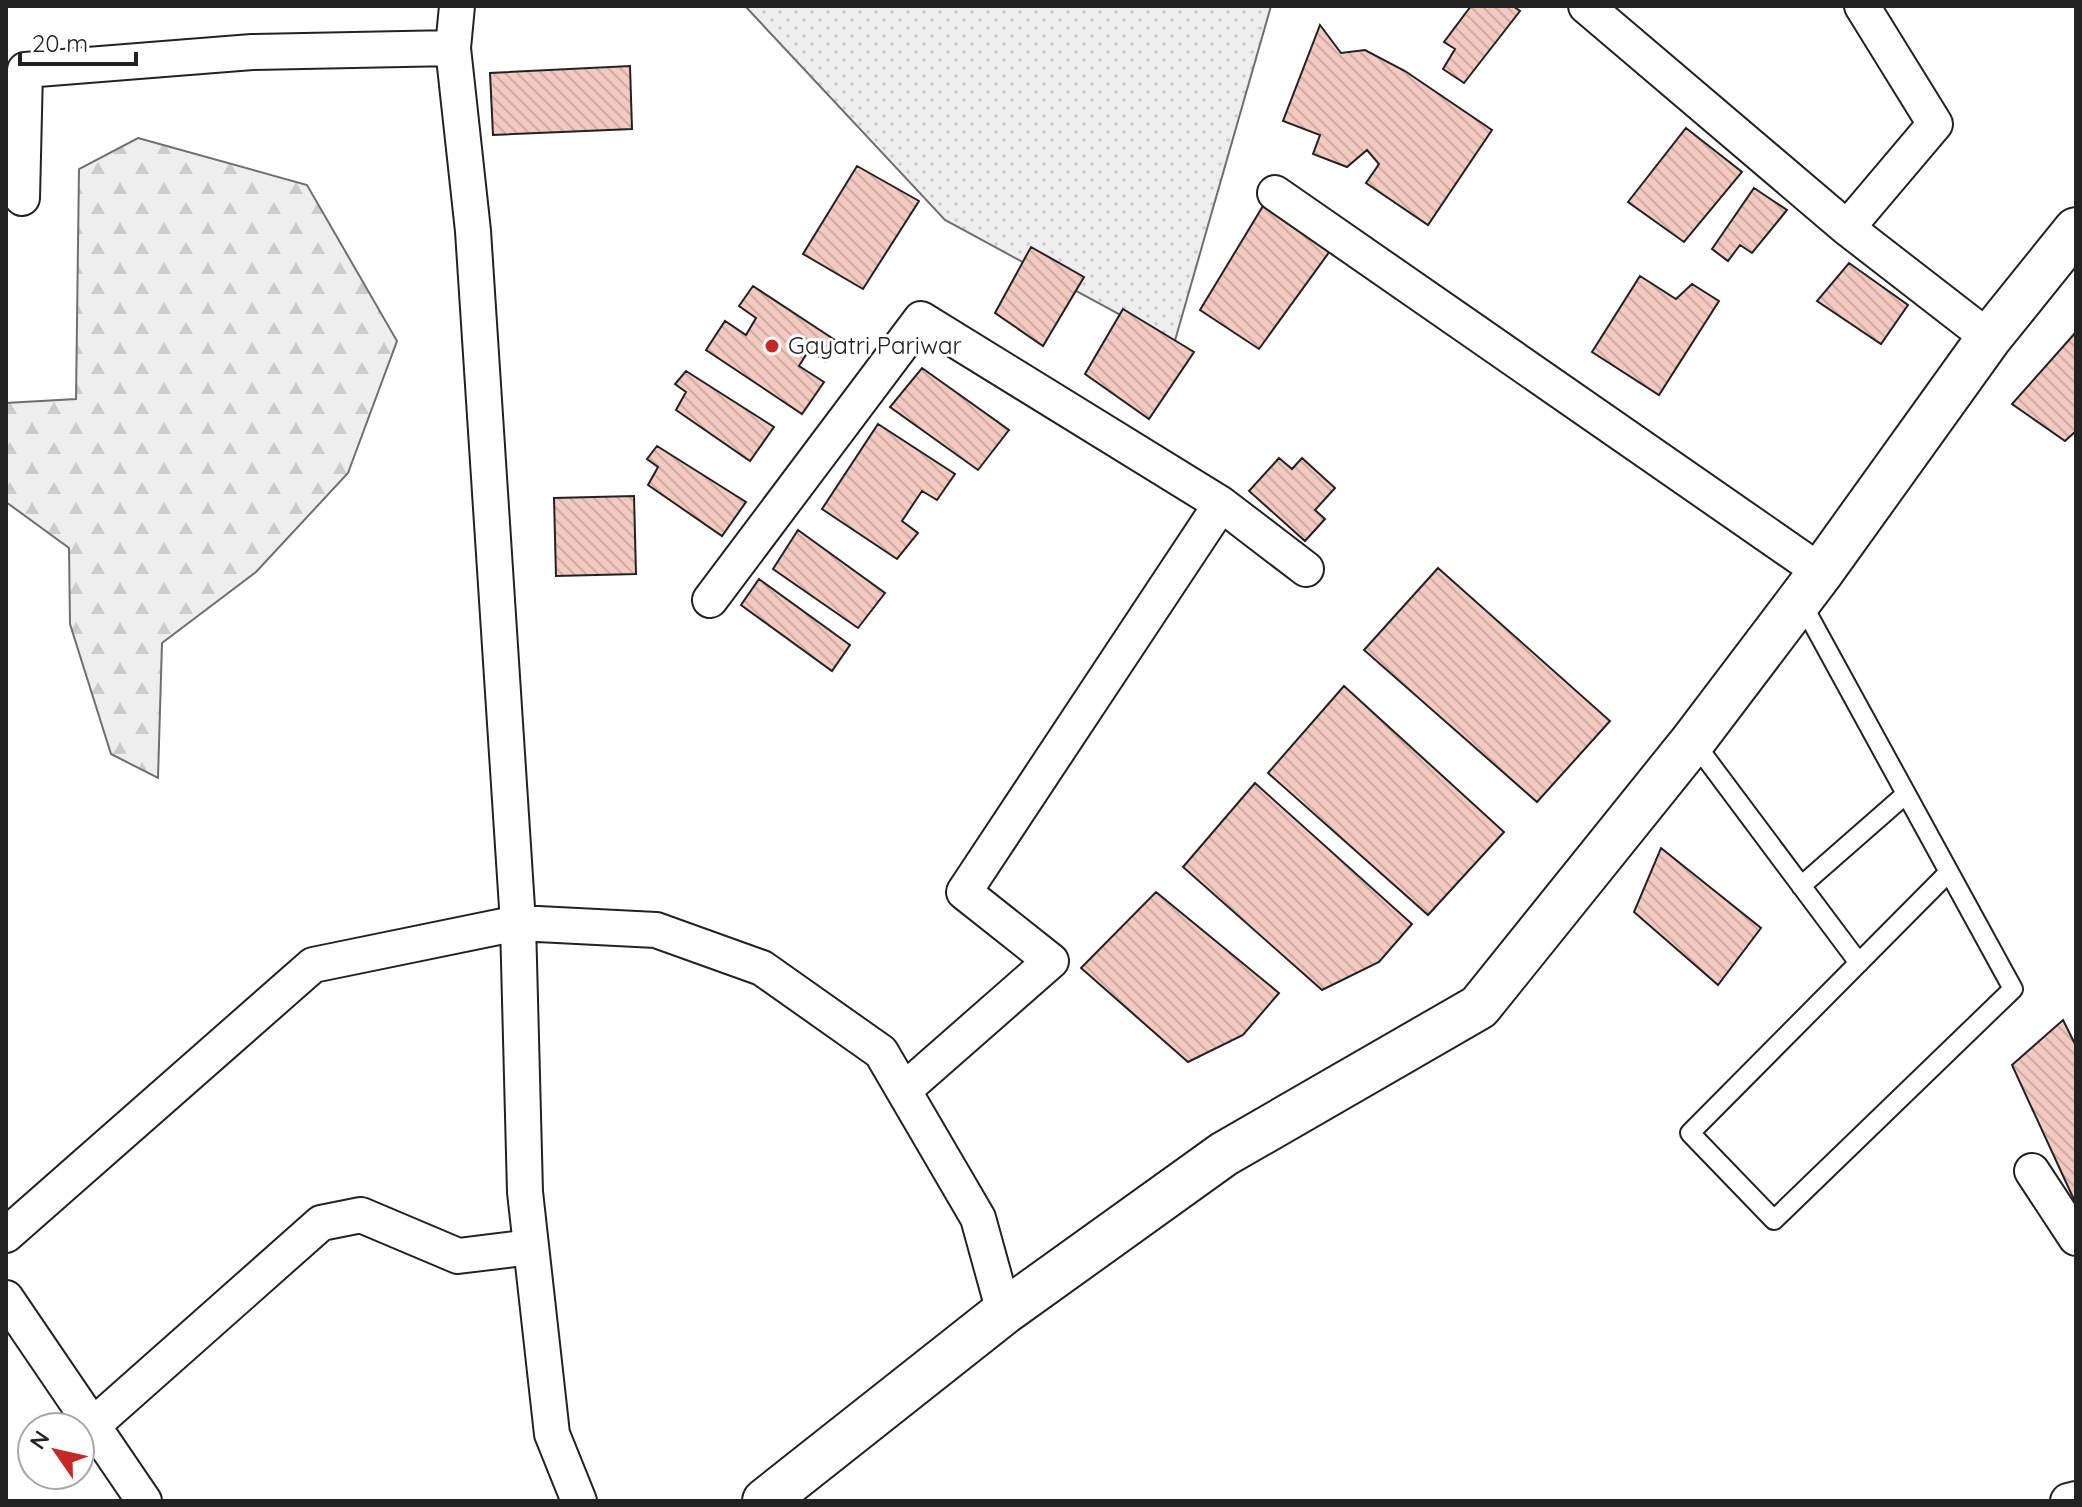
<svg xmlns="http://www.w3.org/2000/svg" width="2082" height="1507" viewBox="0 0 2082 1507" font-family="Quicksand,sans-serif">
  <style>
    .grass { fill: url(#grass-dots); stroke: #6f6f6f; stroke-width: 2 }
    .forest { fill: url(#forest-firs); stroke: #6f6f6f; stroke-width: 2 }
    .building { fill: url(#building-back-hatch); stroke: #222; stroke-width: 2 }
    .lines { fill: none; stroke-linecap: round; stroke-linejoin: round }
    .service-casing { stroke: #222; stroke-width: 22 }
    .minor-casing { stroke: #222; stroke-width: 38 }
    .tertiary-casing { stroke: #222; stroke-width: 48 }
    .service { stroke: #fff; stroke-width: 18 }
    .minor { stroke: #fff; stroke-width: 34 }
    .tertiary { stroke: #fff; stroke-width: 44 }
    .poi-dot { fill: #c62828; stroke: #fff; stroke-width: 3 }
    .labels { text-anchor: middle; stroke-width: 6; stroke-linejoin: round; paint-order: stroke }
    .poi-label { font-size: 24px; fill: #222; stroke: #fff; text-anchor: start }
  </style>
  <defs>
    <pattern id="grass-dots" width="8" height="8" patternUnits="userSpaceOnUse" patternTransform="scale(2)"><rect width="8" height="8" fill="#eee"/><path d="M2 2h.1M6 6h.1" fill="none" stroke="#ccc" stroke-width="1.8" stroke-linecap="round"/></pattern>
    <pattern id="forest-firs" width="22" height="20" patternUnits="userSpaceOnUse" patternTransform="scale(2)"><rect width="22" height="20" fill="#eee"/><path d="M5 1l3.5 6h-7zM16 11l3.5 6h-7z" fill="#ccc"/></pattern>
    <pattern id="building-back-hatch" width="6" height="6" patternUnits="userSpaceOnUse" patternTransform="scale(2)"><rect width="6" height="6" fill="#f3c9c0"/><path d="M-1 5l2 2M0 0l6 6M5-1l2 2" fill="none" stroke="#d0aca5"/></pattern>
  </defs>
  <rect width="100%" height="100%" fill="#fff"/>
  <path class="grass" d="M745 6H1271L1174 344 945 220Z"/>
  <path class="forest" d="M138 138 307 185 397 341 348 473 256 572 162 643 158 778 111 754 70 624 69 548 6 502V403L76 399 79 169Z"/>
  <path class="building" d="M1471 6H1513L1520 11 1464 83 1443 69 1455 49 1444 42Z
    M1320 25 1341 53 1365 50 1405 71 1492 130 1428 225 1366 183 1379 164 1367 150 1347 167 1313 154 1320 135 1283 121Z
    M630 66 632 129 493 135 490 73Z
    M1686 128 1742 172 1684 242 1628 202Z
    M857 166 919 201 863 289 803 254Z
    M1754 188 1787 210 1752 253 1740 245 1728 261 1712 249Z
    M1263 206 1330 251 1259 349 1200 310Z
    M1031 247 1084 277 1043 346 995 313Z
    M1849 263 1908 305 1881 344 1817 301Z
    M1640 276 1676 299 1692 284 1719 301 1659 395 1592 352Z
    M753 286 838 342 825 361 809 350 799 366 824 382 802 414 706 350 725 321 746 335 756 318 739 306Z
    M1123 309 1194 352 1149 419 1085 374Z
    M2076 332V431L2065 441 2012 404Z
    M922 368 1009 430 978 470 890 407Z
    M686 371 774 427 750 461 676 410 686 392 675 384Z
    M878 424 955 474 937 500 922 491 902 521 918 533 897 559 822 509Z
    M657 446 746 502 722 536 648 485 658 467 647 459Z
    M1279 458 1292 469 1302 458 1335 488 1315 510 1325 519 1305 541 1249 491Z
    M634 496 636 574 556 576 554 498Z
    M798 530 885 593 858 628 773 569Z
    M1438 568 1610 721 1537 802 1364 650Z
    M759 579 850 645 832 671 741 605Z
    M1344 686 1504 832 1428 915 1268 773Z
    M1255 783 1412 924 1379 962 1322 990 1183 867Z
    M1661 848 1761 928 1718 985 1634 912Z
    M1156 892 1279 993 1243 1035 1188 1062 1081 968Z
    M2063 1020 2076 1046V1204L2012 1065Z"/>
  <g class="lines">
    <defs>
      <path id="service" d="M1800 600 2013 989 1774 1220 1690 1133 1949 872
        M1693 741 1859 963
        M1801 886 1906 794"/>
      <path id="minor" d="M457 6 453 48 473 231 518 923 525 1192 552 1434 579 1501
        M1586 6 1847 228
        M1862 6 1935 124 1847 228 1989 338
        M1275 193 1821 572
        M22 198 25 70 252 52 453 48
        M1221 504 1306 569
        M710 600 921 319 1221 504 964 892 1051 961 904 1090
        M2032 1171 2076 1238
        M6 1235 313 965 518 923 656 930 762 968 881 1052 978 1218 1004 1312
        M6 1298 144 1501
        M91 1427 321 1223 361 1215 458 1256 531 1247
        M2068 1501 2076 1499"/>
      <path id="tertiary" d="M765 1501 1004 1312 1224 1154 1479 1007 1693 741 1821 572 1989 338 2076 230"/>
    </defs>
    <use href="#service" class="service-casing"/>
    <use href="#minor" class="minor-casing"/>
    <use href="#tertiary" class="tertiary-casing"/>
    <use href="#service" class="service"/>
    <use href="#minor" class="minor"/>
    <use href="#tertiary" class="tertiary"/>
  </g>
  <circle class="poi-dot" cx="772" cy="346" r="8"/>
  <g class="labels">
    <g class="poi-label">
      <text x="788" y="354">Gayatri Pariwar</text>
    </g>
  </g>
  <rect width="2082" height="1507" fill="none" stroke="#222222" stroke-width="16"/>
  <g transform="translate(56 1451) rotate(304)"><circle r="38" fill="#ffffff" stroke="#a7a7a7" stroke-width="2"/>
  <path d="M0-6L14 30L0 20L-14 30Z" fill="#c62828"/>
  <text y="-12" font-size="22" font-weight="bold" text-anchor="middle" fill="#222222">N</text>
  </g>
  <path d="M20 52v12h116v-12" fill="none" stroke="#222222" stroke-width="4"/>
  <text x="32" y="52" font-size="24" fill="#222222" stroke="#ffffff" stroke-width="6" paint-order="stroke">20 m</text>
</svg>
